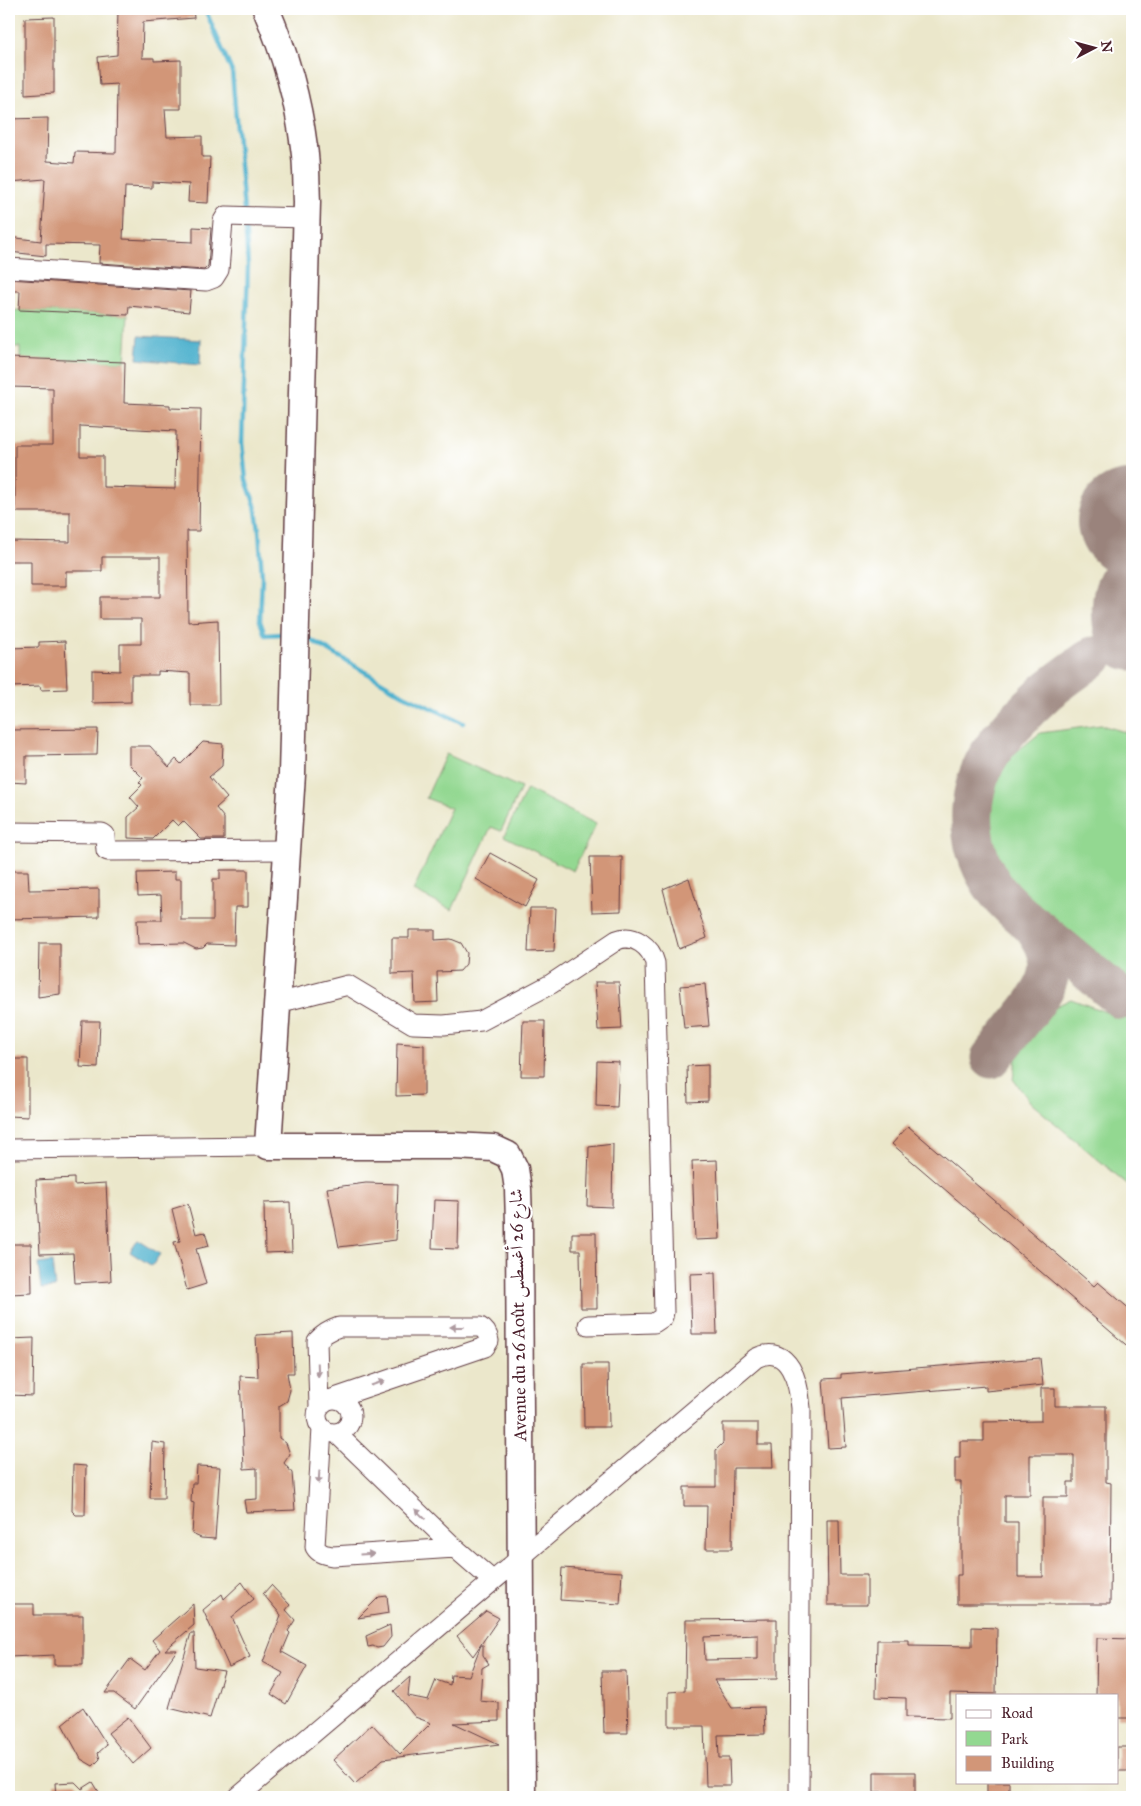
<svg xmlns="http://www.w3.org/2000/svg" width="1141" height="1806" viewBox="0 0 1141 1806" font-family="'IM FELL Great Primer',Amiri,serif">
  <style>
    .green { fill: #93d891; stroke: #6e7c5e }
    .water { fill: #4eb1cd; stroke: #4c687c }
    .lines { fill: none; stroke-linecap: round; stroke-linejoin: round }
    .stream { stroke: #4eb1cd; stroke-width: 4.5 }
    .taxiway { stroke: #9a837b; stroke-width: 41 }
    .runway { stroke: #9a837b; stroke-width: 104 }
    .building { fill: #d29678; fill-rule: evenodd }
    .street-casing { stroke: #623d43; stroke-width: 21 }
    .secondary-casing { stroke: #623d43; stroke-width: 29 }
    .street { stroke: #fff; stroke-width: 19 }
    .secondary { stroke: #fff; stroke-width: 26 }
    .oneway { fill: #ae9aa0 }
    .labels { text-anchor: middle; stroke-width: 4.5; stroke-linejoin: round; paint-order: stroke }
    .street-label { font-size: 18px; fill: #4a1f2b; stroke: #fff }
  </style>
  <rect width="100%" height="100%" fill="#fff"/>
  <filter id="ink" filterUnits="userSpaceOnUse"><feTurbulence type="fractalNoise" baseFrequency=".02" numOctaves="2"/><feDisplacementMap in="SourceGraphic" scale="10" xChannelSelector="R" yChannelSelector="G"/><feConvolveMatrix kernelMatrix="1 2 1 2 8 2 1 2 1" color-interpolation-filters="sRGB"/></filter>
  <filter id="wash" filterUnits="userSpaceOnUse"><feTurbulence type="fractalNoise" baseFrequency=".0096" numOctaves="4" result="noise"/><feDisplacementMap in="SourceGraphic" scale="20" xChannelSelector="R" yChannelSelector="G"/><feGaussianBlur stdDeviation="1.12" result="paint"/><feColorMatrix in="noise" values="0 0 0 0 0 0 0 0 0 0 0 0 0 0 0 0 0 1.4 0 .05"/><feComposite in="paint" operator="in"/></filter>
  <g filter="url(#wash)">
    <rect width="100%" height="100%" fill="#ebe7cb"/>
    <path class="green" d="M19 310 128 315 125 362 20 359V347H9V311Z
      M1101 725 1132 734V988L1032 905 997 862 983 817 999 766 1040 733Z
      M446 754 521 788 501 831 491 827 452 910 413 891 451 808 426 798Z
      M527 789 596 824 573 871 504 836Z
      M1132 988V1188L1031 1103 1013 1079 1018 1047 1042 1013 1071 999 1108 1013Z"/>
    <path class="water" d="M139 336 201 340 200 365 137 359Z
      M138 1240 160 1254 152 1266 130 1252Z
      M52 1262 55 1288 41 1289 38 1264Z"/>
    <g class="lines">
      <path class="stream" d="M205 9 232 72 244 211
        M245 221 248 265 242 443 246 480 255 505 259 530 262 577 260 621 265 635 281 634
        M306 637 404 695 463 723"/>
      <path class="taxiway" d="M1132 565C1124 571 1118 580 1115 590 1110 604 1110 651 1132 650
        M1093 657C1078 668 1062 679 1047 691 1028 708 997 739 985 762 964 804 968 852 996 890 1010 908 1029 922 1046 936 1072 957 1097 978 1122 999
        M991 1058C1002 1045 1012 1032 1023 1018 1050 985 1062 963 1033 925"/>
      <path class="runway" d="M1129 522 1132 525"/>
    </g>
    <g id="blocks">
      <path class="building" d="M118 9H193L194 18 143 22 142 58H154V61L181 60V109H165L167 137 202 136V157H210L208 203 188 202 189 184 152 182V188L125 187 123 239 193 242V227L211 228 208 266 204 270 99 263 100 245 46 244V256L9 252V237L41 241 45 179 10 182 9 119 48 118 47 161 74 163 75 152 116 153 117 84 100 85 98 57 117 55Z
        M54 17V93L25 95V18Z
        M9 279 191 291 189 312 129 306 128 315 19 310 20 291H9Z
        M9 358 125 362 124 403 170 405V408L201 409 199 531H187L188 622 218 620 219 705H190V673L158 671V675H131V702L92 703V670L120 671V644H141V619H100V597H160V557H102V571H66V586H31V561H9V541L70 542V512H15V445H53V388L9 387ZM80 426 176 431 175 489 103 487V456H80Z
        M65 641 67 689 41 690 40 686 9 687V648L39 647V642Z
        M98 729 97 755 26 756V783L9 782V730Z
        M203 742 223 744 222 766 209 777 227 798 216 808 224 818V839H201L183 821 178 826 172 820 153 839 128 838V817L139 807 130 797 142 785 139 782 143 778 129 764V746H150L169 767 176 759 181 764Z
        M490 853 539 880 525 907 476 879Z
        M590 857H622L621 911 592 912Z
        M220 870H248V907H235L234 945 207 944 203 948 196 949 184 943 138 944 137 920H162L161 895 138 896 137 873 175 872V879H181V920H213V879H220Z
        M9 871H28L29 890 99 889V917L9 919Z
        M689 878 707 938 679 949 663 889Z
        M530 908H556L554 951 528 952Z
        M409 930H435V940L451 939 461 943 467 953 466 964 460 971 437 972 438 1002 415 1003 414 973 392 974V938H409Z
        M39 943H60V994L38 997Z
        M595 982H619L622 1029 598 1030Z
        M705 984 709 1026 684 1028 680 986Z
        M82 1021H100L98 1068 80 1067Z
        M523 1021H545L544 1076H521Z
        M397 1043 424 1045V1095L396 1096Z
        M9 1059H28V1117L9 1116Z
        M597 1061 619 1062 617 1107 596 1106Z
        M708 1065V1101L688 1102 687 1066Z
        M908 1126 1094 1286 1098 1282 1132 1311V1350L892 1144Z
        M613 1144 612 1207 587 1206 589 1147Z
        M717 1160 720 1239 695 1240 692 1161Z
        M74 1178V1185L106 1183 111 1281 75 1283 73 1253 40 1254 36 1180Z
        M366 1183 398 1184 396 1240 339 1247 327 1188Z
        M434 1200 459 1201 458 1249 432 1248Z
        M290 1202 292 1252 265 1253 264 1203Z
        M188 1204 196 1234 205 1232 209 1246 196 1249 206 1284 187 1290 174 1242 180 1241 172 1209Z
        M572 1233H596L597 1308H581L580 1250H572Z
        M9 1244H31L32 1293 9 1294Z
        M715 1273 717 1334H692L690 1274Z
        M293 1333 294 1373H287L290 1390 287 1401 279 1406V1438L286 1443 290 1454 284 1463 292 1473 295 1510 246 1512 244 1500 257 1499V1468L244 1469 240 1376 258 1377 256 1335Z
        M34 1338 33 1396 9 1395V1339Z
        M1040 1358 1043 1385 986 1391V1386L842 1398 846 1447 828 1448 823 1379 841 1378V1374Z
        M583 1364H608L609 1427H584Z
        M1041 1388H1055V1406H1106V1482L1111 1483 1110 1604H957V1575H961V1482H955V1458H960V1441H984V1422L1041 1421ZM1030 1455H1074V1482H1068V1497H1043V1577H1018V1522H1005V1495H1030Z
        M723 1423H758V1445H772L773 1468H733L732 1549H706L707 1506H684V1487H716V1450L723 1443Z
        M152 1442 165 1444 164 1498H150Z
        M73 1465 86 1466 85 1515H76L72 1511Z
        M197 1466 220 1467 215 1539 201 1538 192 1534 194 1503 191 1502 192 1483H196Z
        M827 1520H839L840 1575H867V1605H828Z
        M562 1568 622 1572 620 1604 560 1600Z
        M242 1582 254 1599 232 1617 250 1657 229 1667 203 1610 222 1594 224 1599Z
        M271 1585 290 1605 286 1610 295 1620 288 1631 290 1633 282 1652 307 1666 286 1704 271 1694 283 1673 263 1662 281 1615 263 1594Z
        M387 1596 389 1613 358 1618 379 1597Z
        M9 1604H34V1615H83V1665H54V1655L9 1657Z
        M193 1604 194 1625 165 1650H177L135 1709 114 1693H105L130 1659 145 1670 160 1650 152 1640Z
        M486 1611 499 1618 473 1656 457 1636Z
        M777 1619V1679L714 1680 732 1708 764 1707 765 1734 718 1735 719 1758H729L730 1786H706L704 1726H669V1692L685 1691 686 1620ZM758 1635V1659L705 1660 704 1637Z
        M390 1625 391 1637 383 1647 377 1648 373 1646 368 1647 366 1636Z
        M972 1627 997 1628 996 1694 950 1693V1718L906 1717V1698L876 1697 877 1640H909V1645L972 1646Z
        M191 1633H194L195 1667 224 1671 210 1718 169 1708Z
        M1097 1638 1132 1639V1718H1117V1695H1096Z
        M481 1645H483V1655L489 1664 482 1668 480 1701 499 1703V1721L454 1723 499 1744 383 1759 355 1784 333 1760 372 1724 400 1754 431 1723 415 1717 394 1691 410 1677 408 1696 428 1700 436 1680 450 1685 451 1675 469 1676Z
        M602 1671H626L628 1733H604Z
        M83 1707 107 1745 98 1753 100 1759 93 1766 81 1759 62 1724Z
        M128 1717 151 1748 133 1764 108 1733Z
        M1117 1747H1132V1771H1117Z
        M874 1772H915V1797H889V1792H874Z
        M75 1782 82 1789 93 1782 102 1797H56L55 1783Z
        M987 1782H1009V1797H987Z"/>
    </g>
  </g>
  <g filter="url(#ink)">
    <use href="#blocks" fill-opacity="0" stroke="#623d43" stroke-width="1"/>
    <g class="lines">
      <defs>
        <path id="street" d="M9 268 206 281 214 278 219 270 223 221 226 216 306 218
          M9 832 102 833 105 835 106 850 108 851 288 850
          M278 1003 348 985 413 1024 444 1025 481 1021 551 984 617 940C634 933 651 947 655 963L664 1312 663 1317 654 1323 588 1325
          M9 1149 268 1146
          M317 1416a17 17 0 1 1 34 0a17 17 0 1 1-34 0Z
          M319 1407 317 1341C324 1333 330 1330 339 1327H480C486 1330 488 1334 489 1341L485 1347 332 1399
          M322 1428 315 1547C319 1554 326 1555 333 1556L455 1548
          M336 1433 455 1548 493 1581
          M238 1797 756 1358C790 1342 799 1385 801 1408L799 1797"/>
        <path id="secondary" d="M266 9C285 53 298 99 304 147 307 165 306 184 307 202L292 774 268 1146H454L493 1148 508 1155 515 1169 518 1189 519 1223 522 1797"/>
      </defs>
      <use href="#street" class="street-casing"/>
      <use href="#secondary" class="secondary-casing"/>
      <use href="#street" class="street"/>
      <use href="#secondary" class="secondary"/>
    </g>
    <defs><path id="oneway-solid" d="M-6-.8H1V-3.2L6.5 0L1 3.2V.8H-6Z" transform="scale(1.25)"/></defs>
    <g class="oneway">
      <use href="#oneway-solid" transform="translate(457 1327) rotate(180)"/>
      <use href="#oneway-solid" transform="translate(318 1370) rotate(88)"/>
      <use href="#oneway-solid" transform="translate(378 1383) rotate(-19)"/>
      <use href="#oneway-solid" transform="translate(319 1477) rotate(94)"/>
      <use href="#oneway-solid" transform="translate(420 1514) rotate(-136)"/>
      <use href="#oneway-solid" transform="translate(367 1554) rotate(-4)"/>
    </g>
  </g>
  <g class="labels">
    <g class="street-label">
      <text transform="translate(518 1315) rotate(-91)" y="6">Avenue du 26 Août شارع 26 أغسطس</text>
    </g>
  </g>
  <rect width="1141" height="1806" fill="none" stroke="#fff" stroke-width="30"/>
  <rect x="956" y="1694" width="162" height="90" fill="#ffffff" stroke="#b7a5aa"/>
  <rect x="966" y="1710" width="25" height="8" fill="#ffffff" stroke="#b7a5aa"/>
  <text x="1001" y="1718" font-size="15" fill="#4a1f2b">Road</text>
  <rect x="966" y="1731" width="25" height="15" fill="#93d891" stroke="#b7a5aa"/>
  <text x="1001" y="1744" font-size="15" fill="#4a1f2b">Park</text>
  <rect x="966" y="1756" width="25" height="15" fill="#d29678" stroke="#b7a5aa"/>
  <text x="1001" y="1768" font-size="15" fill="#4a1f2b">Building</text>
  <g transform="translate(1094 48) rotate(84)" stroke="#ffffff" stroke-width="4" paint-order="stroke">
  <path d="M0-4L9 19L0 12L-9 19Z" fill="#4a1f2b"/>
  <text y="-8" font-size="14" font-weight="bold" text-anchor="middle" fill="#4a1f2b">N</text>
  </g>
</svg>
